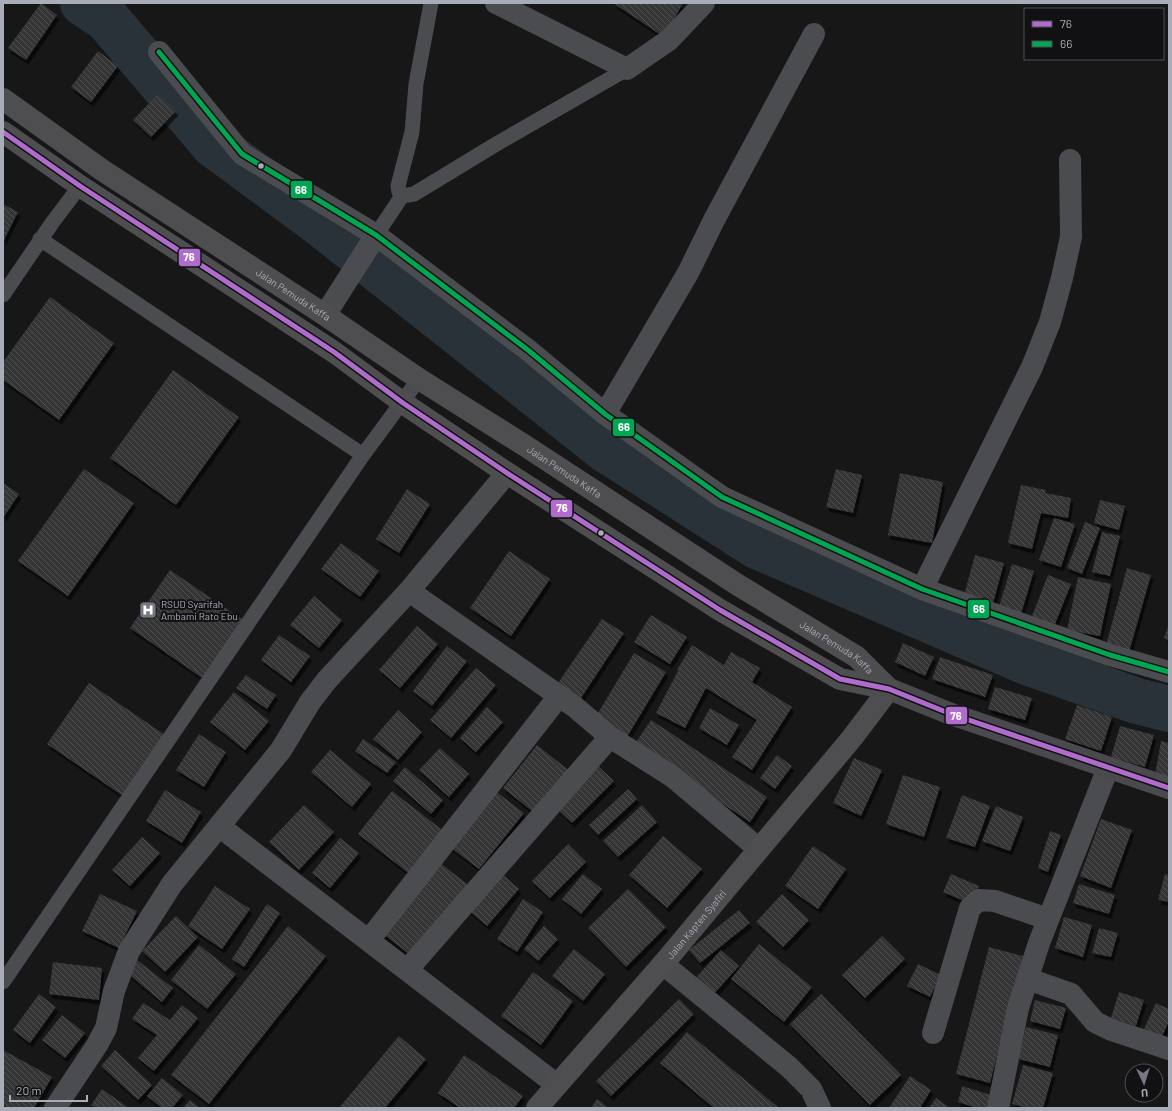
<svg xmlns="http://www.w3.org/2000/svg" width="1172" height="1111" viewBox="0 0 1172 1111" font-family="Barlow,sans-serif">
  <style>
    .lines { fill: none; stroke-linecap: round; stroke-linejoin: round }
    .river { stroke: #2a3239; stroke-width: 46 }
    .building { fill: url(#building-back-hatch); filter: url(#shadow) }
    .lane { stroke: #4b4c50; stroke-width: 15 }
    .street { stroke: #4b4c50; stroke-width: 22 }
    .secondary { stroke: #4a4a4e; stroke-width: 22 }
    .highway { stroke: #4e4e51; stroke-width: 22 }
    .bus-1-casing { stroke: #111113; stroke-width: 8 }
    .bus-2-casing { stroke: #111113; stroke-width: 8 }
    .bus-1 { stroke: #b06ccc; stroke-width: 5 }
    .bus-2 { stroke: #00a651; stroke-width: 5 }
    .bus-dot { fill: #a8adb8; stroke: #111113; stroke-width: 1.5 }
    .labels { text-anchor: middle; stroke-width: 4; stroke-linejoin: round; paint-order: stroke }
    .street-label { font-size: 10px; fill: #a8adb8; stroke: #111113 }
    .poi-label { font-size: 10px; fill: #a8adb8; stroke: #111113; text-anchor: start }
    .line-badge { stroke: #111113; stroke-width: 1.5 }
    .badge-label { font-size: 11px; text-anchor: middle; font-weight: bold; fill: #fff }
  </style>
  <defs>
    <pattern id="building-back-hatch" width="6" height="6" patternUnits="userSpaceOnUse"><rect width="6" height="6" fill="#353536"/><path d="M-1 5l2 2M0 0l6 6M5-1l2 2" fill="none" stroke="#4f5051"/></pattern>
    <filter id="shadow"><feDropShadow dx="2.5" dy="4.5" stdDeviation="0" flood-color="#0009"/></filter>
  </defs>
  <rect width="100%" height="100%" fill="#171717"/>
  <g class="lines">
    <path class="river" d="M83 3 107 19 214 145 321 224 605 449 757 546 1027 662 1137 701 1169 709"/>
  </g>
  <path class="building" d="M41 3 57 15 26 60 8 48Z
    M613 3H683L664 37Z
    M98 51 118 66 91 102 71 87Z
    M158 94 176 111 151 137 133 120Z
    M3 204 18 212 3 242Z
    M50 297 114 343 59 420 3 380V362Z
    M173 370 239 417 176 505 110 458Z
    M84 469 134 503 68 596 18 561Z
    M836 469 862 475 853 513 826 507Z
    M900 473 943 482 932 543 888 535Z
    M3 483 19 494 3 518Z
    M1021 485 1046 490 1045 493 1071 498 1068 518 1041 513 1032 549 1008 543Z
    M407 489 430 504 399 553 376 539Z
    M1100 500 1125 506 1119 530 1094 523Z
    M1054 518 1075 524 1061 567 1039 560Z
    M1085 522 1100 528 1082 574 1067 568Z
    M1102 532 1120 536 1110 576 1092 572Z
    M341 543 379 571 360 597 321 569Z
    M509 551 550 579 511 636 470 608Z
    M975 555 1004 563 992 607 963 599Z
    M1012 564 1034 571 1020 617 998 610Z
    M1127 568 1151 575 1129 652 1106 645Z
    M170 570 246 622 205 680 130 628Z
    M1048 575 1071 584 1055 624 1032 616Z
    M1078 577 1111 584 1100 636 1067 630Z
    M314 596 342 620 319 648 290 625Z
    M651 615 687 637 670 664 634 642Z
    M602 619 624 633 581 698 558 683Z
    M1169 624V640L1164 638Z
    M417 626 438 644 400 688 379 670Z
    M279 635 310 656 291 682 261 660Z
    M903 643 934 657 925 676 895 662Z
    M692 645 724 665 731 652 760 668 752 682 792 707 752 770 732 757 757 720 706 688 685 728 656 713 678 671 677 670Z
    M447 646 467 661 432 706 413 691Z
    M634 653 666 672 627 737 595 718Z
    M940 657 993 675 985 697 932 679Z
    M476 668 496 685 451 738 430 720Z
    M246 675 276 695 267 709 236 688Z
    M89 683 168 737 126 798 47 744Z
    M995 687 1032 698 1025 720 988 709Z
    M234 692 269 721 245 750 210 722Z
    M1077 705 1112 717 1101 751 1065 739Z
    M487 707 503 722 476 752 460 738Z
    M710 708 739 725 727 745 699 728Z
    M398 710 422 732 398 760 373 739Z
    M651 720 767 797 750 822 634 745Z
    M1120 726 1154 735 1145 767 1111 757Z
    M199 734 226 752 204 787 176 770Z
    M363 739 396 762 387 773 355 751Z
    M1161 741 1169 743V778L1155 775Z
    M537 745 571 772 537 815 503 788Z
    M440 748 469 774 449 797 419 770Z
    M330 750 371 784 352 807 311 772Z
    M777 755 792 766 775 789 760 778Z
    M854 758 882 770 861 816 833 803Z
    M597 765 614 781 572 823 555 807Z
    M405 767 443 800 431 814 393 781Z
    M903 775 940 787 924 837 886 824Z
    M490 787 524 813 479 869 446 844Z
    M628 789 637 799 598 835 589 825Z
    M165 790 201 812 182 843 146 821Z
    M392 791 445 832 411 875 358 834Z
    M962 795 990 806 975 847 946 838Z
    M304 805 334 832 299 870 269 842Z
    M642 805 657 822 618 857 603 841Z
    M996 806 1023 817 1010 851 982 841Z
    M1101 819 1132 830 1111 888 1080 876Z
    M1050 831 1061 835 1048 872 1038 868Z
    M663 836 702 869 667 908 629 875Z
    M142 837 160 853 130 886 112 870Z
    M340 838 359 853 330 888 312 873Z
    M568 844 586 862 550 898 532 881Z
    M813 846 846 869 818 909 785 886Z
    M435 859 471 887 414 958 378 930Z
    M500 872 519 889 487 926 467 909Z
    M583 874 602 889 581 914 562 899Z
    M951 874 979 886 971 904 943 892Z
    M1165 874 1169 875V902L1158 900Z
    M1079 884 1115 895 1109 914 1073 903Z
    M215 886 250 909 222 949 188 926Z
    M628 889 666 927 626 967 588 928Z
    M100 894 137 911 119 948 82 931Z
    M782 894 809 920 783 947 756 922Z
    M523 899 543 912 517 952 497 939Z
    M267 904 280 913 244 967 232 959Z
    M739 910 750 923 700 963 689 950Z
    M176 916 198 937 165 972 142 951Z
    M1064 917 1092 925 1083 957 1055 948Z
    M288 926 326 956 209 1104 171 1075Z
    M544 926 558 939 538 961 524 949Z
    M1099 928 1118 933 1111 957 1092 953Z
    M882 936 905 959 865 998 842 975Z
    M759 944 812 987 784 1022 731 979Z
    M199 945 236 974 207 1009 171 980Z
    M989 947 1023 956 990 1083 956 1074Z
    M574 949 605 974 583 1001 552 976Z
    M721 950 739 966 711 997 693 981Z
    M137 960 173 988 162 1002 126 972Z
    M53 962 102 968 99 1000 49 994Z
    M918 964 941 975 930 997 907 986Z
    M533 972 573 1001 541 1045 501 1016Z
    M1119 992 1144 1000 1136 1026 1111 1018Z
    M39 994 56 1007 30 1043 13 1030Z
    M821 994 901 1075 870 1105 790 1024Z
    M679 999 694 1014 611 1096 596 1081Z
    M1035 1000 1066 1008 1060 1029 1030 1021Z
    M143 1003 170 1020 182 1005 198 1018 154 1071 138 1058 157 1035 132 1019Z
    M1156 1003 1169 1009V1021L1160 1041 1142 1033Z
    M62 1015 85 1033 65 1058 42 1040Z
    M1026 1027 1058 1035 1050 1067 1018 1059Z
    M687 1032 779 1108H714L660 1063Z
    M399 1036 426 1059 385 1108H339Z
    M3 1050 52 1077 34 1108H8L3 1105Z
    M115 1050 152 1085 138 1100 101 1066Z
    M464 1055 523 1096 514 1108H460L438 1093Z
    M1023 1065 1053 1073 1043 1108H1028L1012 1104Z
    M910 1076 931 1090 920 1108H889Z
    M162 1078 183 1095 172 1108H162L147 1096Z
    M962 1086 991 1095 987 1108H977L958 1102Z
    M102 1089 129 1108H96L91 1105Z
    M936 1098 950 1108H929Z
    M597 1099 609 1108H591Z
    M190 1100 200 1108H183Z"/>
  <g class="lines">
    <path class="lane" d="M402 196 399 192 398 186 412 132 416 84 431 3
      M376 235 402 196 414 194 498 143 627 69
      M40 239 363 455
      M3 295 52 223 80 186
      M3 982 363 455 419 379"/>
    <path class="street" d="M496 3 627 69 669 40 704 3
      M159 52 242 154 376 235 528 350 605 414 722 497 922 589 1110 655 1169 672
      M325 315 376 235
      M605 414 688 273 714 220 814 34
      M922 589 1032 367 1050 322 1062 278 1071 237 1070 160
      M409 591 575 707 610 737 673 777 759 849
      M219 826 557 1085
      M369 940 559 696
      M663 964 789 1067 811 1089 820 1108
      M408 969 610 737
      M1028 979 1071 994 1095 1022 1109 1029 1169 1049
      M933 1033 970 908 979 900 995 901 1048 919
      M55 1108 97 1045 106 1028 114 991 129 951 172 884 281 750 310 702 327 680 409 591 507 473
      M998 1108 1018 1008 1039 943 1108 768"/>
    <path class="secondary" d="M889 689 951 714 1169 788"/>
    <g class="highway">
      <path id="s1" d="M3 99 102 170 325 315 419 379 524 445 738 585 857 657 889 689"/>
      <path d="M3 132 80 186 334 352 403 403 507 473 720 610 840 679 889 689"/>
      <path id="s2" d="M537 1108 663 964 852 738 889 689"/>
    </g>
    <defs>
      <path id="bus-1" d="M3 132 80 186 334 352 403 403 507 473 720 610 840 679 889 689 951 714 1169 788"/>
      <path id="bus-2" d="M159 52 242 154 376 235 528 350 605 414 722 497 922 589 1110 655 1169 672"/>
    </defs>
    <use href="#bus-1" class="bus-1-casing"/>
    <use href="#bus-2" class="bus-2-casing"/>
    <use href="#bus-1" class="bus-1"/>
    <use href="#bus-2" class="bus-2"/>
  </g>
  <defs>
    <symbol id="hospital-square" viewBox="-11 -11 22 22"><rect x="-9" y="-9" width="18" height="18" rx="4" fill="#757880" stroke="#111113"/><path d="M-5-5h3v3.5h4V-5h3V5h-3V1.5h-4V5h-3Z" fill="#fff"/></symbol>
  </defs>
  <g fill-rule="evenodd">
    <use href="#hospital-square" x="138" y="600" width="20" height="20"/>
  </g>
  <g class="bus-dot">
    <circle cx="261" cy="166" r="3.5"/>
    <circle cx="601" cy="533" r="3.5"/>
  </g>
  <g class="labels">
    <g class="street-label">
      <text dy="4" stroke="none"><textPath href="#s1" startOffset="350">Jalan Pemuda Kaffa</textPath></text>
      <text dy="4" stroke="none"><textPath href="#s1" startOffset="674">Jalan Pemuda Kaffa</textPath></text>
      <text dy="4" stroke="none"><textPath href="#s1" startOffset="998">Jalan Pemuda Kaffa</textPath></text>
      <text dy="4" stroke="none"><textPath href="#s2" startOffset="243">Jalan Kapten Syafiri</textPath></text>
    </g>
    <g class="poi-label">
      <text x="161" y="608">RSUD Syarifah<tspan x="161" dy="12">Ambami Rato Ebu</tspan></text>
    </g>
  </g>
  <g class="line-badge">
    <rect x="290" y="180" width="23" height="19" rx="4" fill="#00a651"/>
    <rect x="178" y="248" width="23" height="19" rx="4" fill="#b06ccc"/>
    <rect x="612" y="418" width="23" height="19" rx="4" fill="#00a651"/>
    <rect x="550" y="499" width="23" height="19" rx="4" fill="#b06ccc"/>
    <rect x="967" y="599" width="23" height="20" rx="4" fill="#00a651"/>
    <rect x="945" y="706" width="23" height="19" rx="4" fill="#b06ccc"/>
  </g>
  <g class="badge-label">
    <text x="301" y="194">66</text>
    <text x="189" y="261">76</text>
    <text x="624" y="431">66</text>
    <text x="562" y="512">76</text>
    <text x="979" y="613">66</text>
    <text x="956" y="720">76</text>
  </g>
  <rect width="1172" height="1111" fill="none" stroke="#a8adb8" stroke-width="8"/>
  <rect x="1024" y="8" width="140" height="52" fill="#111113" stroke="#4d4f55"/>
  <rect x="1032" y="21" width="20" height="6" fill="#b06ccc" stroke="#4d4f55"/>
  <text x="1060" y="28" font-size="12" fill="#a8adb8">76</text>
  <rect x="1032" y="41" width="20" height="6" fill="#00a651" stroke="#4d4f55"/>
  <text x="1060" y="48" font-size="12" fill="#a8adb8">66</text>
  <g transform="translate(1144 1083) rotate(176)"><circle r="19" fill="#111113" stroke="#4d4f55"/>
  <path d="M0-3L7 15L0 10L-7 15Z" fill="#757880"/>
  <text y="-6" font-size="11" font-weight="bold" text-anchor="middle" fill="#a8adb8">U</text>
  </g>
  <path d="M10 1095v6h77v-6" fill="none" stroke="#a8adb8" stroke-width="2"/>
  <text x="16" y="1095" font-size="12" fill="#a8adb8" stroke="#111113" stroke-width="3" paint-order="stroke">20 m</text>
</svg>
